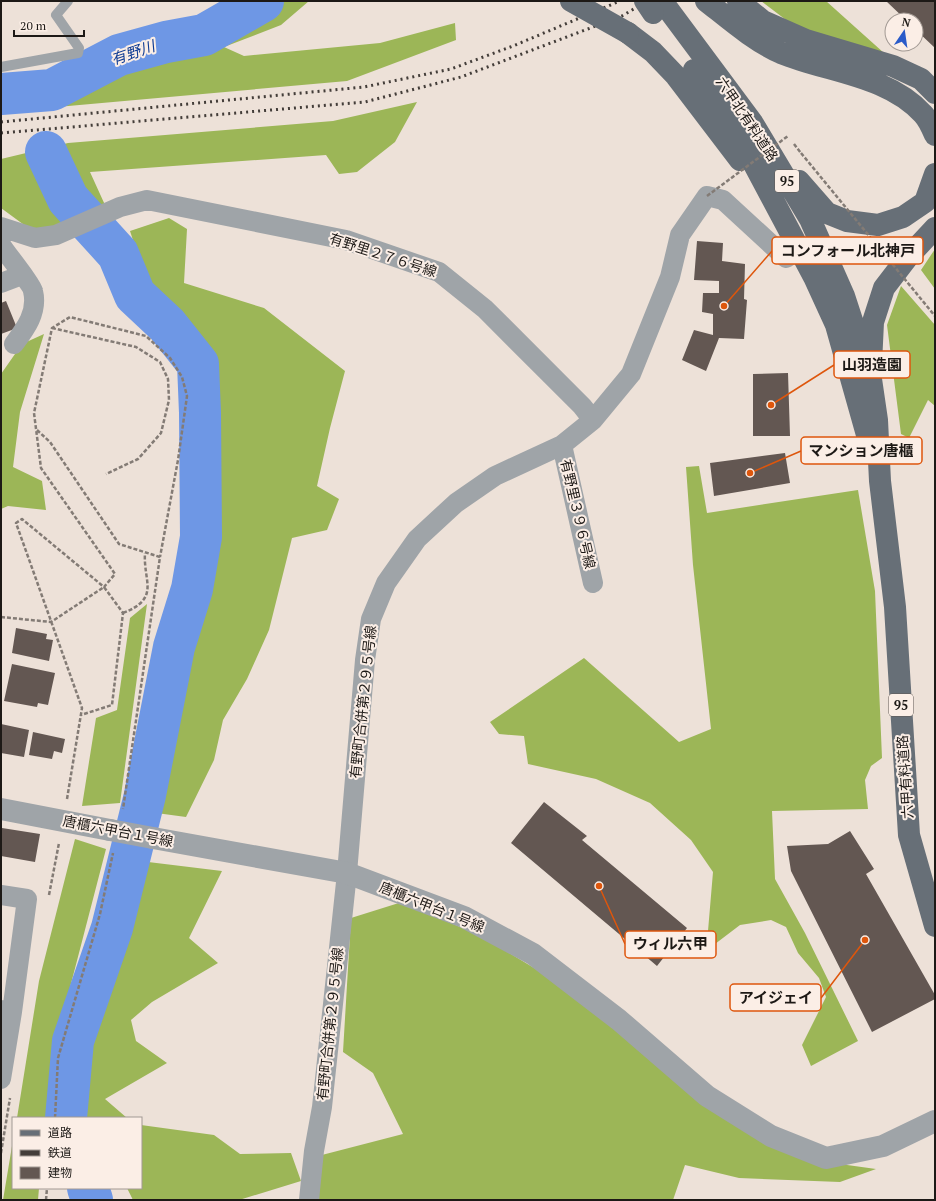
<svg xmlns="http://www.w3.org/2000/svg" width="936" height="1201" viewBox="0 0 936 1201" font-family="'PT Serif','Noto Sans JP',serif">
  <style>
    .forest { fill: #9cb657 }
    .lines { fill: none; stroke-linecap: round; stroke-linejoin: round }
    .river { stroke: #6e97e5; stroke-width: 42 }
    .building { fill: #635752 }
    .path { stroke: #837b75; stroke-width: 2.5; stroke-dasharray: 4 2; stroke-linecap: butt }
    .service { stroke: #9fa4a8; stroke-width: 10 }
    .minor { stroke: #9fa4a8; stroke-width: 20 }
    .tertiary { stroke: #9fa4a8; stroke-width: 22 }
    .primary { stroke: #676f77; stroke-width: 22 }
    .rail { stroke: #433d39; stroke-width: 3; stroke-dasharray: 2 4; stroke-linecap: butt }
    .path-bridge { stroke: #837b75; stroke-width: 2.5; stroke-dasharray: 4 2; stroke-linecap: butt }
    .tertiary-bridge { stroke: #9fa4a8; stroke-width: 22 }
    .primary-bridge { stroke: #676f77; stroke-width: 22 }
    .labels { text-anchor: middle; stroke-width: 4; stroke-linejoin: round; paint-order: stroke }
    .shield { fill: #fbeee6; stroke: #605954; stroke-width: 1 }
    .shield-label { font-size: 13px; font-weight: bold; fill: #1d1916 }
    .street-label { font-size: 14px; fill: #1d1916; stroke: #fbeee6 }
    .water-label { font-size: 15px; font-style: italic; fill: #0d3a93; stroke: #fbeee6 }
    .leader { fill: none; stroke: #de560c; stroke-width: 1.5 }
    .callout-dot { fill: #de560c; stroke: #fbeee6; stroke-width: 1.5 }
    .callout { fill: #fbeee6; stroke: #de560c; stroke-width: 1.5 }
    .callout-label { font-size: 15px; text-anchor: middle; font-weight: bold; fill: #1d1916 }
  </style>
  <rect width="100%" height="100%" fill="#ede1d8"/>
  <path class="forest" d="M270 1H309L281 25 224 47 244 56 380 43 455 23 456 40 347 81 1 112V101L82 90 139 59 213 40Z
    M761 1H826L884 53 794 26Z
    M417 102 395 142 357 172 339 174 326 155 90 172 105 205 70 225 31 230 1 208V159L68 143 333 121Z
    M169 218 187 229 184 283 264 308 345 371 330 428 317 486 339 499 327 530 292 538 269 630 247 679 223 720 214 760 186 817 149 812 177 658 199 575 205 344 157 313 130 231Z
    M935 249V289L921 270Z
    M901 286 935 325V406L928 400 909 438 901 434 887 325Z
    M44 334 20 412 13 467 42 481 46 510 8 506 1 509V374L22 344Z
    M699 466 707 513 858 490 875 591 882 758 871 766 865 780 868 809 772 811 775 879 805 933 858 1041 811 1066 802 1045 826 997 819 978 798 953 786 927 771 920 740 925 715 944 708 931 713 872 691 840 650 803 596 779 528 764 524 736 499 734 490 722 584 658 679 742 711 729 693 565 686 467Z
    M147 604 120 803 82 806 96 718 117 710 130 618Z
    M75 839 106 849 53 1053 46 1118H17L39 981Z
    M140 861 222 871 189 938 218 963 152 1002 131 1020 136 1041 167 1063 105 1099 127 1118H86L80 1043Z
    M402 902 481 936 564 986 804 1159 876 1169 840 1182 739 1178 685 1165 673 1200H315L318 1156 403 1134 373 1073 343 1052 351 918Z
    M141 1125 214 1135 240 1154 291 1153 301 1181 239 1200H133L127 1188H141Z
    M13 1140V1188H39L38 1200H3Z"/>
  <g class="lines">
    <path class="river" d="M1 94 52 90 119 55 166 42 204 35 263 1
      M46 152 68 199 118 254 135 295 167 325 198 364 200 413 201 537 192 589 174 647 145 795 112 928 73 1041 66 1118
      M88 1188 92 1200"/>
  </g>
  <path class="building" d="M886 1H935V48L916 30V20H906Z
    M697 241 723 243 722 261 745 264 744 299 747 300 744 339 719 338 706 371 682 360 694 330 713 335V314L702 312 703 293H719V281L694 280Z
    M6 301 17 328 1 334V303Z
    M788 373 790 436H753V374Z
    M785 453 790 483 714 496 710 463Z
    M16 628 47 634 46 639 53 640 49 661 12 653Z
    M12 664 55 673 48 705 38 703 37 707 4 701Z
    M1 724 29 730 24 757 1 753Z
    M33 732 65 739 62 753 54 751 52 759 29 755Z
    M544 802 587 836 582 840 687 928 657 966 511 843Z
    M2 828 40 834 35 862 1 856Z
    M850 831 874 869 866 874 935 995V999L872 1032 791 871 787 846 828 844Z"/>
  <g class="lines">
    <path class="path" d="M794 144 801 153
      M52 328 136 347 160 362 168 379 169 400 161 433 138 459 106 474
      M37 430 50 442 119 544 160 557 123 809
      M123 613C161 598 143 582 145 553
      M1 617 51 622 104 587 123 613 112 705 81 715
      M67 799 82 708 16 523 22 519 104 587 115 574 41 468 34 413 52 328 70 317 146 336 170 358 182 377 187 396 178 460 160 557
      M49 895 59 843
      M55 1118 58 1058 100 914 113 853
      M1 1153 10 1098
      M46 1200 47 1188"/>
    <path class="service" d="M1 67 78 53 79 48 56 15 68 1"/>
    <path class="minor" d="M1 227 35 238 56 235 120 207 147 200 346 240 439 272 485 309 582 406 593 420
      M1 245C6 253 32 285 33 291 38 312 26 328 14 344
      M1 283 22 275
      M562 445 593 583
      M1 895 27 899 12 1012 1 1010
      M1 1079 12 1012
      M309 1200 314 1151 322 1107 347 873 365 660 371 619 386 583 417 539 456 503 495 476 562 445 593 420 631 374 670 277 680 235 707 196 723 200 786 258 799 250"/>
    <path class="tertiary" d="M1 809 110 830
      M153 838 347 873 464 917 533 954 619 1020 707 1096 771 1136 826 1158 883 1146 935 1121"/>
    <path class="primary" d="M662 1 752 122 810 219 844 296 871 379 877 420 880 481 895 607 909 835 935 926
      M706 1C729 19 754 41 781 53 827 72 888 75 923 114 928 119 932 128 935 135
      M738 1 763 21 806 40 893 66 921 79 935 93
      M628 33 653 52 676 76 740 160
      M694 70 731 121 814 277 836 325 869 442
      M799 181 827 213 847 221 878 225 903 217 925 202 935 174
      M871 364 873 322 884 288 907 258 935 228"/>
    <path class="rail" d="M1 122 364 87 451 69 513 46 620 1
      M1 133 365 102 461 77 622 16 647 1"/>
    <path class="path-bridge" d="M801 153 935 316
      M707 196 788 136"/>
    <path class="tertiary-bridge" d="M110 830 153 838"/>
    <path class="primary-bridge" d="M571 1 628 33
      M645 1 653 13"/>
  </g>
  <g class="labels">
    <g class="shield">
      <rect x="775" y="170" width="24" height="22" rx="3"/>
      <rect x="889" y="694" width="24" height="22" rx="3"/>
    </g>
    <g class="shield-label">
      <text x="787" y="186">95</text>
      <text x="901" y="710">95</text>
    </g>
    <g class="street-label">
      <text transform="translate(747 119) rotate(56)" y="5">六甲北有料道路</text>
      <text transform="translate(383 255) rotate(18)" y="5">有野里２７６号線</text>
      <text transform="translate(578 514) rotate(77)" y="5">有野里３９６号線</text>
      <text transform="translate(363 702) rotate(-84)" y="5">有野町合併第２９５号線</text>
      <text transform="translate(905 777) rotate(-94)" y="5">六甲有料道路</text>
      <text transform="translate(118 831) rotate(11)" y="5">唐櫃六甲台１号線</text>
      <text transform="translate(432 907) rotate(22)" y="5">唐櫃六甲台１号線</text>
      <text transform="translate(330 1024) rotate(-84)" y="5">有野町合併第２９５号線</text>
    </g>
    <g class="water-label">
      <text transform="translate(133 53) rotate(-19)" y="5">有野川</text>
    </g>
  </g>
  <path class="leader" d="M724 306L772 251M771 405L834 365M750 473L801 451M599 886L625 944M865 940L821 998"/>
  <g class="callout-dot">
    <circle cx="724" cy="306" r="4"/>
    <circle cx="771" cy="405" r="4"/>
    <circle cx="750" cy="473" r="4"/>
    <circle cx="599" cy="886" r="4"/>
    <circle cx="865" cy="940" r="4"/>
  </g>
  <g class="callout">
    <rect x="772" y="237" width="151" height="27" rx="4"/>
    <rect x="834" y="351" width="76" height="27" rx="4"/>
    <rect x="801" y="437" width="121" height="27" rx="4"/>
    <rect x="625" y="931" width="91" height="27" rx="4"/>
    <rect x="730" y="984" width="91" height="27" rx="4"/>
  </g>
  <g class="callout-label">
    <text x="848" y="256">コンフォール北神戸</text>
    <text x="872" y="370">山羽造園</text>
    <text x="861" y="456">マンション唐櫃</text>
    <text x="670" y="949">ウィル六甲</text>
    <text x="776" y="1003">アイジェイ</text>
  </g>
  <rect width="936" height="1201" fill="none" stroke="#1d1916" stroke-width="4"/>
  <rect x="12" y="1117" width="130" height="72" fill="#fbeee6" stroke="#a29993"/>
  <rect x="20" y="1130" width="20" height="6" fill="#676f77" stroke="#a29993"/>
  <text x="48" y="1137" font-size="12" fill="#1d1916">道路</text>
  <rect x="20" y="1150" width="20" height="6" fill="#433d39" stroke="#a29993"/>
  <text x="48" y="1157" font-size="12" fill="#1d1916">鉄道</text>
  <rect x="20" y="1167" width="20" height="12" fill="#635752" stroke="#a29993"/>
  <text x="48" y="1177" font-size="12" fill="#1d1916">建物</text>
  <g transform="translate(904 32) rotate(13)"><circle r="19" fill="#fbeee6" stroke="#a29993"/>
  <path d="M0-3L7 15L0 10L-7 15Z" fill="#2a5bc9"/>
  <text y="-6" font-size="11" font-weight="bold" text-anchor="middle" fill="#1d1916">N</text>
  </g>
  <path d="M14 30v6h70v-6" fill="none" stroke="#1d1916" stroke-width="2"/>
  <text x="20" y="30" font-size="12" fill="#1d1916" stroke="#fbeee6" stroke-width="3" paint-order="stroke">20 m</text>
</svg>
